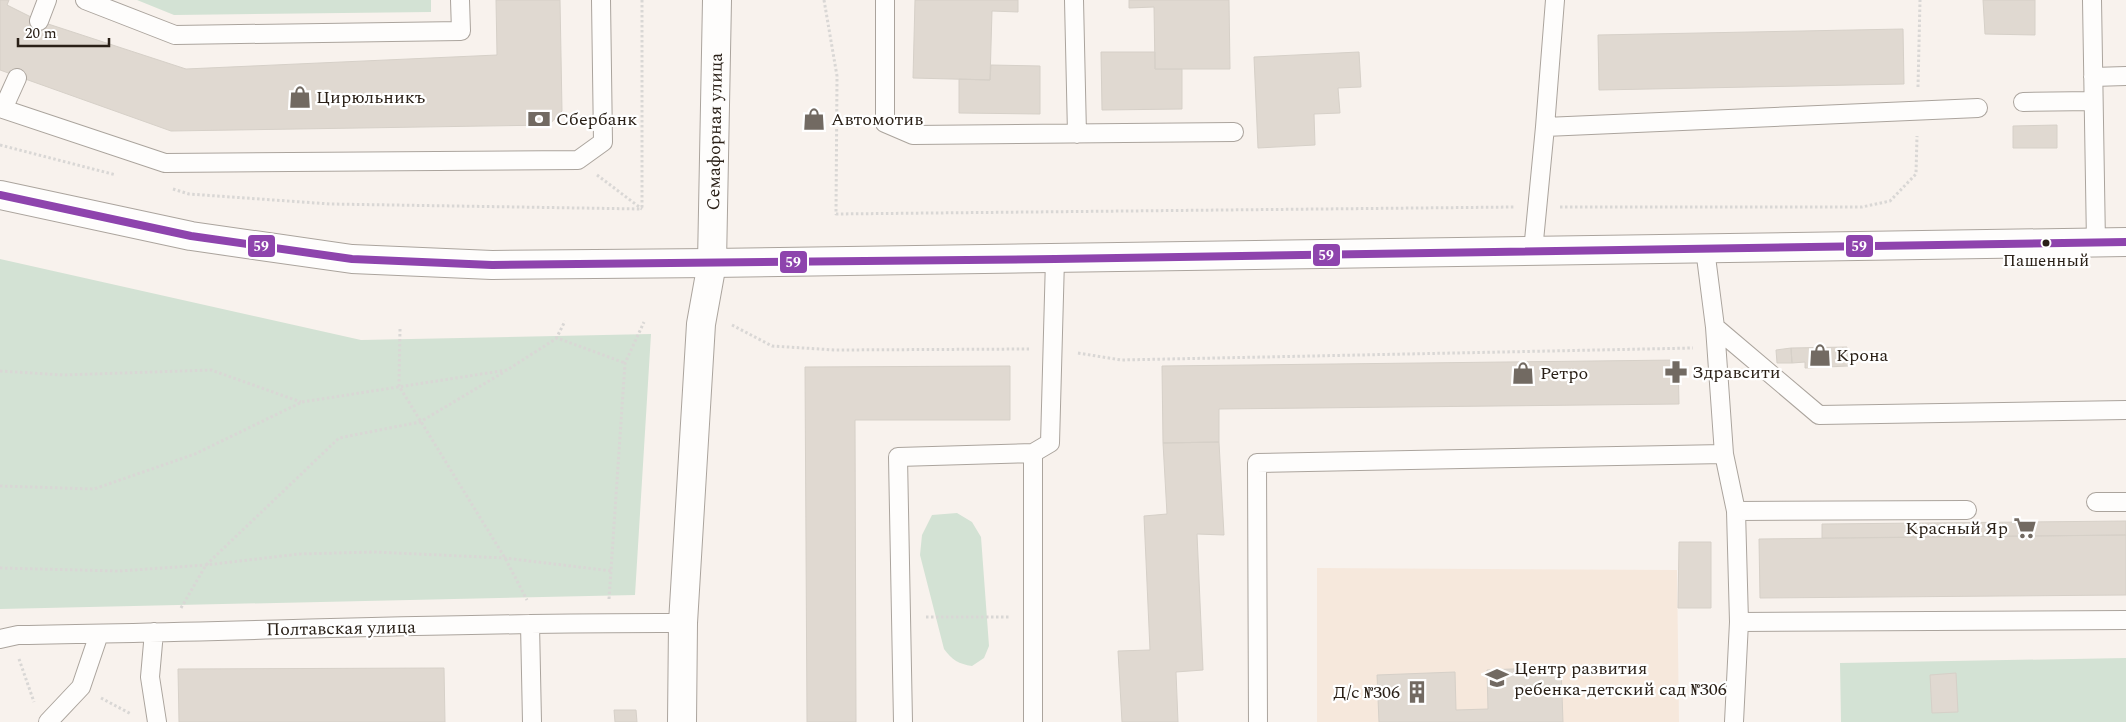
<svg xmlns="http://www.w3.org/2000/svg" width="2126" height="722" viewBox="0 0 2126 722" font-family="Spectral,serif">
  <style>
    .built { fill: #f6e8dc }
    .green { fill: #d3e2d4 }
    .building { fill: #e0d9d1; stroke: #d6d0c8 }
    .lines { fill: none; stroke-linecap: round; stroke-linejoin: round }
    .service-casing { stroke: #aba49d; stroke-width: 20 }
    .minor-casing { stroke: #aba49d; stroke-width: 30 }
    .secondary-casing { stroke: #aba49d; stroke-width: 30 }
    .path { stroke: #d9d7d5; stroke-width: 3; stroke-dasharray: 2.5 2.5; stroke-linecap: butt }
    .service { stroke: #fefdfc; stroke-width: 18 }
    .minor { stroke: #fefdfc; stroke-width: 28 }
    .secondary { stroke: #fefdfc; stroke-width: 28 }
    .bus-1-casing { stroke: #fff; stroke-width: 11 }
    .bus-1 { stroke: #8e44ad; stroke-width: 8 }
    .bus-dot { fill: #2a2017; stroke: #fff; stroke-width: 2 }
    .labels { text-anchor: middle; stroke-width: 4.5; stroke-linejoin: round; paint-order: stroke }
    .bus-label { font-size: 17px; fill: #2a2017; stroke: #fff }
    .poi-label { font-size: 18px; fill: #2a2017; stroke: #fff; text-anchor: start }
    .street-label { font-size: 18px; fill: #2a2017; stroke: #fff }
    .line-badge { stroke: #fff; stroke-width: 2 }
    .badge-label { font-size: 14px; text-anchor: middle; font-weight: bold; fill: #fff }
  </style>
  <rect width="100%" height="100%" fill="#f8f2ed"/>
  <path class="built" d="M1317 568 1677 570 1679 722H1317Z"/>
  <path class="green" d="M137 0H431V12L174 15Z
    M0 259 361 340 651 334 635 595 0 609Z
    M957 513 972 522 981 537 989 646 984 658 972 666C959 664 952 660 944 649L920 555 922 535 932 515Z
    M2126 658V722H1841L1840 663Z"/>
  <path class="building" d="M0 0H9L7 5 39 21 186 69 497 55 496 0H560L562 111 549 125 171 131 0 70Z
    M915 0H1018V12L992 11 990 80 913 78Z
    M1129 0H1229L1230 69H1155L1154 7 1129 8Z
    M1983 0H2035V35L1985 34Z
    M1903 29 1904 84 1599 90 1598 35Z
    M1101 52H1155V69H1182V109L1102 110Z
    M1359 52 1361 87 1338 88 1340 113 1314 114 1315 145 1258 148 1254 57Z
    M991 65 1040 66V114L959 113V79L990 80Z
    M2057 125V148H2013V126Z
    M1847 347 1848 366 1805 368V362L1792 363 1791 348Z
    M1791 348 1792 363H1777L1776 350Z
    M1678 360 1679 404 1219 409V442L1163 443 1162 366Z
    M1010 366V420H855L856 722H807L805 367Z
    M1219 442 1224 535 1197 534 1203 670 1176 672 1178 722H1122L1118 651 1150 650 1144 516 1167 514 1163 443Z
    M2126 521V535L1822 538V524Z
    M2126 535V595L1760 598 1759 539Z
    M1679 542H1711V608H1678Z
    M1561 667 1563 722H1379L1377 675 1455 672 1456 710 1488 709 1487 670Z
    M444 668 445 722H179L178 669Z
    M1956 673 1958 712 1932 713 1930 675Z
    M614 710H636L637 722H615Z"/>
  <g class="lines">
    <defs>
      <path id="service" d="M85 0 175 35 461 31 460 0
        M885 0V123L913 135 1234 132
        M1074 0 1077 134
        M2092 0 2096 243
        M39 21 47 0
        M2093 77 2126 76
        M2023 102 2093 101
        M0 108 165 163 578 160 603 142 601 0
        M3 109 17 78
        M1545 127 1978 108
        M1705 249 1715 327 1724 454 1736 511 1739 622 1734 722
        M1533 251 1545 127 1555 0
        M1715 327 1819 415 2126 410
        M1033 453V722
        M2096 502H2126
        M1736 511 1967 510
        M1739 622 2126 620
        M530 624 532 722
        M154 632 150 677 157 722
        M0 639 18 635C240 632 461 622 683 623
        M48 722 81 687 99 634
        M903 722 898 457 1033 453 1050 443 1055 259
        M1258 722 1257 463 1724 454"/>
      <path id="minor" d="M0 195 191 236 352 259 492 265 712 263"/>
      <g id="secondary">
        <path d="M712 263 2126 242"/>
        <path id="s1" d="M682 722 683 623 701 324 712 263 717 0"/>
      </g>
    </defs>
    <use href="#service" class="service-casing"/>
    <use href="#minor" class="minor-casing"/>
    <use href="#secondary" class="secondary-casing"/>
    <path class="path" d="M642 0V209
      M824 0 837 76 836 214 1514 207
      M1918 87 1920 0
      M0 145 116 175
      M597 175 642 209
      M173 189 189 194 330 204 642 209
      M1560 207H1862L1890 201 1916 174 1917 136
      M732 325 772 346 835 350 1029 349
      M400 329 399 386 505 558 527 600
      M556 339 565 321
      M1078 353 1121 360 1693 348
      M0 371 63 375 211 370 301 402
      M0 486 94 489 195 454 302 402 507 370 557 338 625 363
      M0 568 119 571 206 565 299 554 374 552 505 558 612 571
      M609 599 625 363 644 322
      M181 608 206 565 339 438 420 422 504 372
      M926 617H1009
      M19 659 34 702
      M101 698 131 714"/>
    <use href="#service" class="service"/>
    <use href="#minor" class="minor"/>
    <use href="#secondary" class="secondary"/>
    <defs>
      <path id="bus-1" d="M0 195 191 236 352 259 492 265 1055 259 2126 242"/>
    </defs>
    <use href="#bus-1" class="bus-1-casing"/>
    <use href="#bus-1" class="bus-1"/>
  </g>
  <defs>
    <symbol id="shop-bare" viewBox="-9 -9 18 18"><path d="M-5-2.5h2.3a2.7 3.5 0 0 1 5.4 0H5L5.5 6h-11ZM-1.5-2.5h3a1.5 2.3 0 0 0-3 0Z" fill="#726a62" stroke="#fff" stroke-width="2.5" paint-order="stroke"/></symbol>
    <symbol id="bank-bare" viewBox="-9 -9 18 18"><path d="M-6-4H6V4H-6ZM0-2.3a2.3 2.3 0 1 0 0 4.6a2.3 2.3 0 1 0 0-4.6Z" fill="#726a62" stroke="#fff" stroke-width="2.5" paint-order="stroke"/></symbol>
    <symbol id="pharmacy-bare" viewBox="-9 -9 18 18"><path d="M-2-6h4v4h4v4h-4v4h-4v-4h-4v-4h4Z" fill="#726a62" stroke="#fff" stroke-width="2.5" paint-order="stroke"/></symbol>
    <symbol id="supermarket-bare" viewBox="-9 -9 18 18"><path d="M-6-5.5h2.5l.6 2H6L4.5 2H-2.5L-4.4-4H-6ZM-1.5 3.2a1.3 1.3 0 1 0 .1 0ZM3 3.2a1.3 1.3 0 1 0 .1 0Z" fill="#726a62" stroke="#fff" stroke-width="2.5" paint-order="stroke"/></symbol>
    <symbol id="school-bare" viewBox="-9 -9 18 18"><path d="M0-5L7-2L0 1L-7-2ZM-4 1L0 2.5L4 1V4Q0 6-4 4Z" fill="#726a62" stroke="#fff" stroke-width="2.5" paint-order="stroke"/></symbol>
    <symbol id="building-bare" viewBox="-9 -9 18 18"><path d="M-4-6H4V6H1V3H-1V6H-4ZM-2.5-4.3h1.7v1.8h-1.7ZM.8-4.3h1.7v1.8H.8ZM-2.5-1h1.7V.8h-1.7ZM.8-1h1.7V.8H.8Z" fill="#726a62" stroke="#fff" stroke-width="2.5" paint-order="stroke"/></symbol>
  </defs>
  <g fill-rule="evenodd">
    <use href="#shop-bare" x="284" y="81" width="32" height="32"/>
    <use href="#bank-bare" x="523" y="103" width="32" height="32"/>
    <use href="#shop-bare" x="798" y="103" width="32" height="32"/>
    <use href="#shop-bare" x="1804" y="339" width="32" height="32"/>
    <use href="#pharmacy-bare" x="1660" y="356" width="32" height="32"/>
    <use href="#shop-bare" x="1507" y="357" width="32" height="32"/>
    <use href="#supermarket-bare" x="2009" y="512" width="32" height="32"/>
    <use href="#school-bare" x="1481" y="662" width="32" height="32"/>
    <use href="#building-bare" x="1401" y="676" width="32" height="32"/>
  </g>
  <circle class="bus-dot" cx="2046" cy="243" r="4.5"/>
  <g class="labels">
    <g class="bus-label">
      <text x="2046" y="266">Пашенный</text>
    </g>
    <g class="poi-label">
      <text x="316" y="103">Цирюльникъ</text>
      <text x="556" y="125">Сбербанк</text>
      <text x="831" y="125">Автомотив</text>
      <text x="1836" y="361">Крона</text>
      <text x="1692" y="378">Здравсити</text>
      <text x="1540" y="379">Ретро</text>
      <text x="2008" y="534" text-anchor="end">Красный Яр</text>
      <text x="1514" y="674">Центр развития<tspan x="1514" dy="21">ребенка-детский сад №306</tspan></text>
      <text x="1400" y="698" text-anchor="end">Д/с №306</text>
    </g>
    <g class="street-label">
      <text dy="6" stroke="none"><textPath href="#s1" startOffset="592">Семафорная улица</textPath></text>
      <text transform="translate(341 628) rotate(-1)" y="6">Полтавская улица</text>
    </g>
  </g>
  <g class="line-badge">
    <rect x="247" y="234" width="29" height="24" rx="5" fill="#8e44ad"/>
    <rect x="1845" y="234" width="29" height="24" rx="5" fill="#8e44ad"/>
    <rect x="1312" y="243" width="29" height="24" rx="5" fill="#8e44ad"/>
    <rect x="779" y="250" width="29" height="24" rx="5" fill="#8e44ad"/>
  </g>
  <g class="badge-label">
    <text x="261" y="251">59</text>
    <text x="1859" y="251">59</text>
    <text x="1326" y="260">59</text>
    <text x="793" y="267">59</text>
  </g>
  <path d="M18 38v8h91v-8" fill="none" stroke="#2a2017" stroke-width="2.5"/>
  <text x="25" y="38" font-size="15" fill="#2a2017" stroke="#ffffff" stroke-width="4" paint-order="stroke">20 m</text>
</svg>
